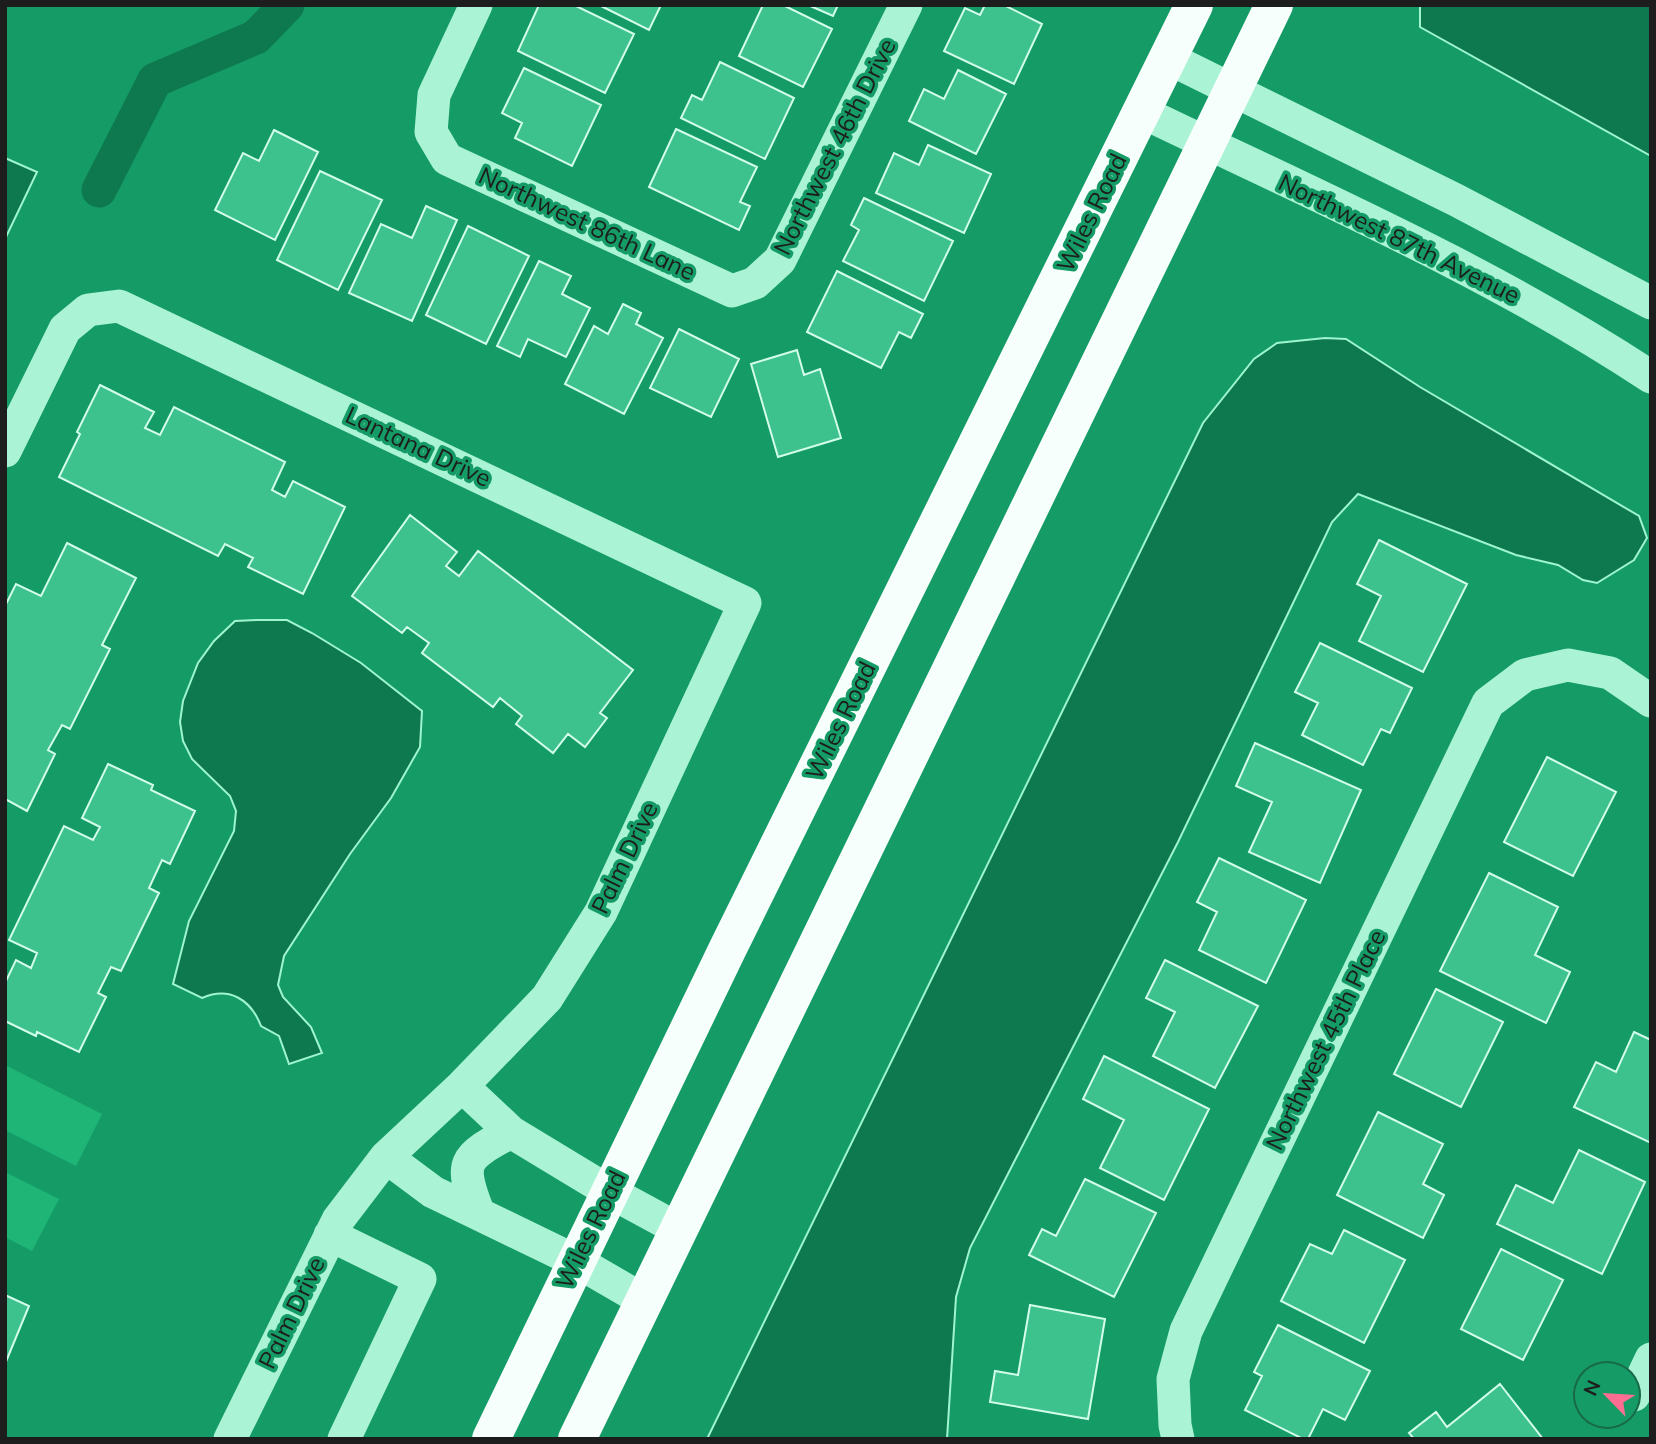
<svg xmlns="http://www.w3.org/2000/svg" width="1656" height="1444" viewBox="0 0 1656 1444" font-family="Mulish,sans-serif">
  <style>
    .green { fill: #1eb577 }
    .water { fill: #0e784f; stroke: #9ef5d0; stroke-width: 2 }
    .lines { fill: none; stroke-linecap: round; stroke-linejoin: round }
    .canal { stroke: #0e784f; stroke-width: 35 }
    .building { fill: #3ec28d; stroke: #d3fdeb; stroke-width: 2 }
    .minor { stroke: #abf3d5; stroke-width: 33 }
    .major { stroke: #f7fffc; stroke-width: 38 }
    .labels { text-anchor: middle; stroke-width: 7; stroke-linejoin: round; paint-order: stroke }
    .street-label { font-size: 24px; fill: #1d1d1d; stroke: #159c66 }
  </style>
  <rect width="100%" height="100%" fill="#159c66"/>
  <path class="green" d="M5 1065 102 1114 76 1166 5 1130Z
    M5 1172 59 1199 32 1251 5 1237Z"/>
  <path class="water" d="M1420 5H1651V156L1420 27Z
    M5 158 37 172 5 239Z
    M1325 338 1346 339 1420 387 1639 516 1647 538 1634 560 1597 583 1583 580 1558 565 1516 555 1358 494 1332 522 1178 842 970 1248 956 1297 947 1439H707L1203 423 1254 359 1277 343Z
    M257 620H287L312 633 361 663 422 711 420 747 391 798 350 854 284 956 278 985 283 997 311 1027 322 1053 289 1064 279 1036 261 1026C251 1000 230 986 202 998L173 984 189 921 234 831 236 811 230 796 192 759 183 741 180 722 183 701 198 663 214 641 235 621Z"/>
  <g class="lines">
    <path class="canal" d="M99 190 155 80 256 37 287 5"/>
  </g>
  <path class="building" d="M539 5H574L634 34 605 93 518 51Z
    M599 5H661L649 30Z
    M763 5H783L832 29 803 87 739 56Z
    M808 5H838L833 16Z
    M985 5H1004L1042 24 1014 84 944 51 965 8 980 15Z
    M720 62 794 98 765 159 681 118 692 95 702 100Z
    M524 68 601 105 572 166 515 138 522 123 502 113Z
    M958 70 1006 94 976 154 909 121 924 89 944 99Z
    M676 129 757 167 740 202 750 206 739 230 649 187Z
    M274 130 318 152 275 240 215 210 243 153 259 161Z
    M928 145 991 174 964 233 876 193 894 153 919 165Z
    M320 171 382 200 338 290 277 260Z
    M864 198 953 241 924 301 843 261 859 230 851 225Z
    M426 206 457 220 412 321 349 293 381 224 412 238Z
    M468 226 529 256 486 344 426 315Z
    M539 261 571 276 562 294 590 308 566 357 528 339 520 357 497 346Z
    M837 271 923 314 911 338 899 332 881 368 807 332Z
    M623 304 641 313 636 324 663 338 624 414 565 384 594 326 608 334Z
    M679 329 739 359 711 417 650 388Z
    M797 350 804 375 820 369 841 438 778 457 751 364Z
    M100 385 154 412 145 428 160 435 174 407 285 462 272 490 285 497 293 481 345 507 303 594 248 567 253 558 225 544 218 556 59 477 80 434 77 432Z
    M410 515 457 552 446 566 459 576 478 551 633 670 600 713 607 718 585 747 568 734 553 753 516 724 522 716 500 698 493 707 422 653 429 643 407 627 402 633 352 596Z
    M1379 540 1467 584 1423 672 1359 641 1381 596 1357 584Z
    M67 543 136 578 102 645 110 649 70 729 62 725 48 750 55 754 27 811 5 799V606L16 584 41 596Z
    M1320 643 1412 688 1390 733 1381 729 1363 765 1302 735 1318 703 1295 692Z
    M1255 743 1361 790 1320 883 1249 852 1272 802 1236 786Z
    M1547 757 1616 792 1573 876 1504 842Z
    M108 764 153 785 151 790 195 811 170 864 162 860 149 888 159 893 121 971 111 967 98 993 106 997 79 1052 37 1032 36 1036 5 1021V983L16 960 31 968 37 953 9 940 64 826 93 840 100 827 82 818Z
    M1219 858 1306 900 1266 983 1199 950 1217 912 1197 902Z
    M1489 873 1558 907 1535 955 1570 972 1546 1023 1440 971Z
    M1165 960 1258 1006 1215 1088 1153 1056 1175 1012 1146 998Z
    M1436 989 1503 1022 1461 1107 1394 1074Z
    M1634 1032 1651 1040V1143L1574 1107 1596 1062 1616 1072Z
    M1104 1056 1209 1109 1164 1200 1100 1168 1124 1120 1083 1099Z
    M1378 1112 1443 1144 1423 1184 1444 1195 1423 1238 1337 1195Z
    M1579 1150 1645 1182 1602 1274 1497 1224 1516 1185 1553 1203Z
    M1085 1179 1156 1213 1114 1297 1029 1255 1042 1229 1056 1236Z
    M1344 1230 1405 1260 1364 1343 1281 1301 1310 1244 1332 1254Z
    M1501 1249 1563 1280 1523 1360 1461 1329Z
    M5 1295 29 1306 5 1364Z
    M1030 1305 1105 1319 1088 1419 990 1402 995 1371 1018 1375Z
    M1278 1325 1370 1371 1345 1420 1323 1409 1308 1439H1303L1245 1410 1262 1376 1254 1372Z
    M1500 1384 1543 1439H1414L1409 1433 1436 1412 1447 1427Z"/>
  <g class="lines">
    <path class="minor" d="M476 5 434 95 431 132 447 159 732 291 755 283 780 260 906 5
      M1168 58 1456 200 1651 303
      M1142 112C1314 195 1491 271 1651 377
      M5 451 65 329 88 310 119 306 745 603 601 912 547 998 462 1086 386 1157 338 1220 230 1439
      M462 1086 511 1132 610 1192 680 1230
      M386 1157 433 1192 576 1261 645 1301
      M479 1214C458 1161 463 1158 511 1132
      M330 1235 420 1279 344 1439
      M1634 1395 1651 1359
      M1178 1439 1175 1425 1173 1379 1186 1331 1488 703 1525 675 1568 665 1610 673 1651 701"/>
    <path class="major" d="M491 1439 728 948 1194 5
      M577 1439 1274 5"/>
  </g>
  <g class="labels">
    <g class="street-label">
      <text transform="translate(835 147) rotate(-63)" y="8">Northwest 46th Drive</text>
      <text transform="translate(1092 213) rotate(-64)" y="8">Wiles Road</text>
      <text transform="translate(587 224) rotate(25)" y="8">Northwest 86th Lane</text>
      <text transform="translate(1399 239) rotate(26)" y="8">Northwest 87th Avenue</text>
      <text transform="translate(418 447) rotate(25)" y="8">Lantana Drive</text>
      <text transform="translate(841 721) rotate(-64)" y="8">Wiles Road</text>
      <text transform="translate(625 858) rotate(-64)" y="8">Palm Drive</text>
      <text transform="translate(1326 1040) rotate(-64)" y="8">Northwest 45th Place</text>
      <text transform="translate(591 1230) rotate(-64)" y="8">Wiles Road</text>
      <text transform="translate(292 1313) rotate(-64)" y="8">Palm Drive</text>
    </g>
  </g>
  <rect width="1656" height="1444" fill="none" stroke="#1d1d1d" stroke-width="14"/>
  <g transform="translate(1607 1395) rotate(295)"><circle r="33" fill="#159c66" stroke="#186949" stroke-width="2"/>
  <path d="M0-5L12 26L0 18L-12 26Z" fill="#ff6d92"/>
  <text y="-10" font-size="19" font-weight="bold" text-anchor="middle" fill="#1d1d1d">N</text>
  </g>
</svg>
